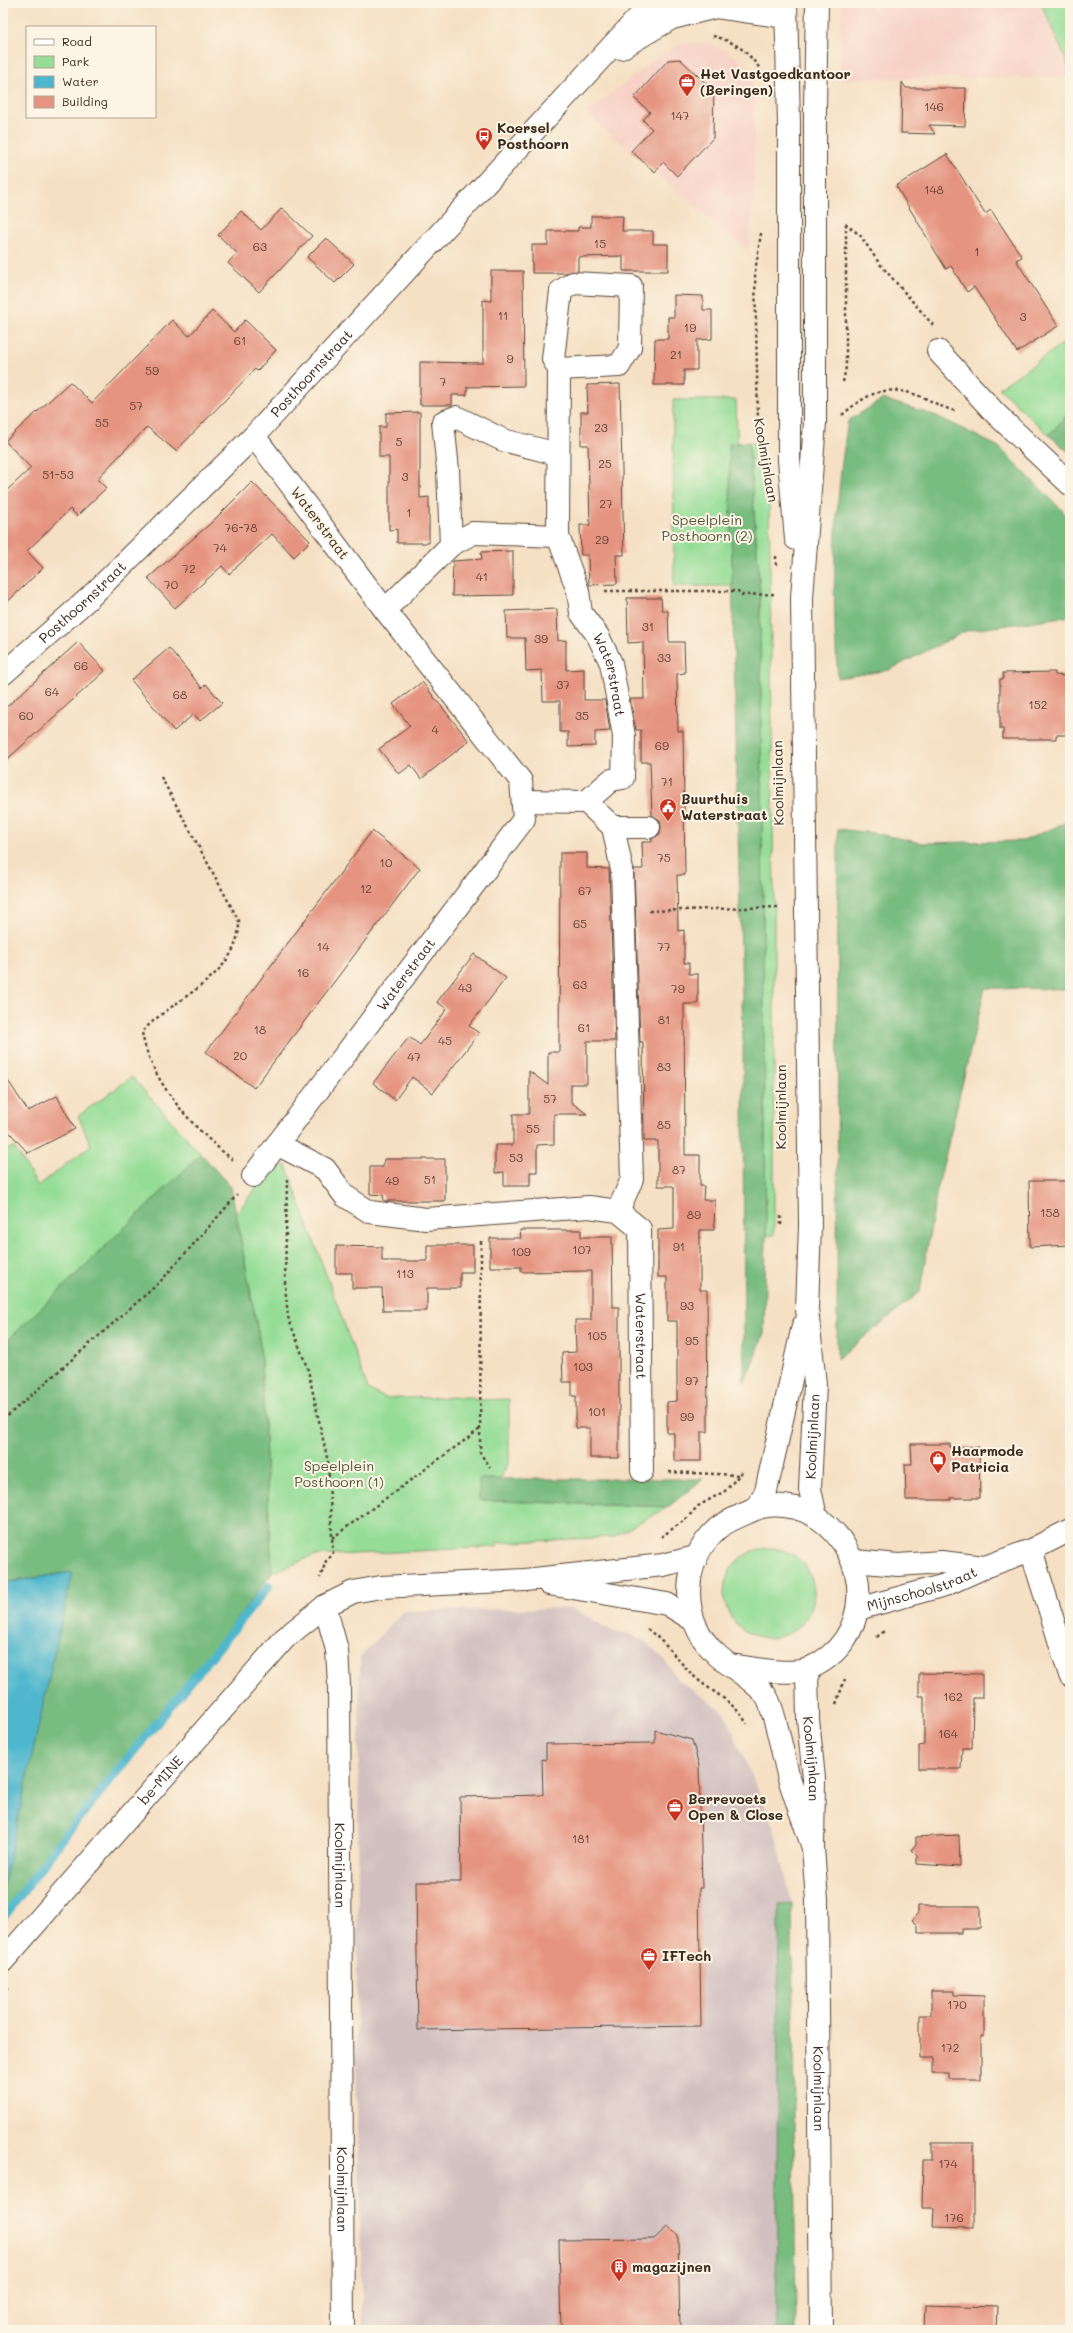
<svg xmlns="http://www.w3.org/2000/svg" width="1073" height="2333" viewBox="0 0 1073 2333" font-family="Mali,sans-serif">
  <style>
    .built { fill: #f7d1c6 }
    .industrial { fill: #d2bfbf }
    .green { fill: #95dd97; stroke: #68845a }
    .forest { fill: #78bc80; stroke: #5a734f }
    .water { fill: #4fb7cd; stroke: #457076 }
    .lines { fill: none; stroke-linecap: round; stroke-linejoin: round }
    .stream { stroke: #4fb7cd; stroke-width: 9 }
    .building { fill: #e59481 }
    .minor-casing { stroke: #574537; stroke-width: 24 }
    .major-casing { stroke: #574537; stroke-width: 24 }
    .path { stroke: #574537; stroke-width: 2.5; stroke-dasharray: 3 3; stroke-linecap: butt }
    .minor { stroke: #fff; stroke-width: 22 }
    .major { stroke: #fff; stroke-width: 22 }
    .labels { text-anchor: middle; stroke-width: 4; stroke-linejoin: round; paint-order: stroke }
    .number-label { font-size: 12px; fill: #664437 }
    .poi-label { font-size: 14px; font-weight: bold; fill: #3b2a1e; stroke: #fcf5e5; text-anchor: start }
    .street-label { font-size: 14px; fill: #3b2a1e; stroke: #fcf5e5 }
    .park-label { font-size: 14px; fill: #52573c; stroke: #fcf5e5 }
  </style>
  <rect width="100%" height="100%" fill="#fcf5e5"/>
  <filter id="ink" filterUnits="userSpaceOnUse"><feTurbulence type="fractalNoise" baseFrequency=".025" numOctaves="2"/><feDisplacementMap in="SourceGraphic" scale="8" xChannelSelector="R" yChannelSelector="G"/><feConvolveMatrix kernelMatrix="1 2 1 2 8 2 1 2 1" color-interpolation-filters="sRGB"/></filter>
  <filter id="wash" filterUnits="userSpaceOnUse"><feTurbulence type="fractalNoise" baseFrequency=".012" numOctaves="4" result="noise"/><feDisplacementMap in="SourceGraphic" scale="16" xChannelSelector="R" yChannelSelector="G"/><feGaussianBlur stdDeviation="0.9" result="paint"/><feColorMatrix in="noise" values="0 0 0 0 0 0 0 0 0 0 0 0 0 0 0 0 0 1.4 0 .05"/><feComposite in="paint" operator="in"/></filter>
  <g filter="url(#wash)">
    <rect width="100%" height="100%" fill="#f5e0c4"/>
    <path class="built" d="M841 3H1041L1070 69V77L840 79Z
      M693 43 711 44 735 56 746 69 754 89V193L748 251 586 113 658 57 677 46Z"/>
    <path class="industrial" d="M572 1608 612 1631 627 1633 645 1641 664 1659 678 1680 725 1713 774 1828 792 1904 779 1905 776 2330H363L356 2059 360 1657 403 1611Z"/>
    <path class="green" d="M1041 3H1070V69Z
      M1070 339V412L1049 435 999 388Z
      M673 400H736L742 586H674Z
      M749 442 760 444 769 488 774 898V1235L766 1236 760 593Z
      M132 1077 201 1154 3 1345V1151L14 1147 38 1186 91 1145 78 1116Z
      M286 1165 368 1389 385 1398 474 1397V1400L509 1399V1462L499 1481 498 1501 668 1507 613 1537 497 1543V1547L313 1556 272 1573 260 1343 236 1214 272 1167Z
      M724 1593a45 45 0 1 1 90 0a45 45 0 1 1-90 0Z"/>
    <path class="forest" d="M883 399 937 416 999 447 1070 518V616L966 631 889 670 838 678C831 593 834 505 848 421Z
      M1070 412V453L1049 435Z
      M749 442 760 593 766 1236 764 1334 744 1383 743 1042 729 444Z
      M1065 823H1070V989L985 988 936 1195 920 1292 837 1359 838 829 874 833 922 843 1023 841Z
      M201 1154 231 1187 260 1343 272 1573 14 1908 3 1911V1885L71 1572 3 1583V1345Z
      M479 1479H703L668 1507 479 1500Z
      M792 1904 796 2330H776L779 1905Z"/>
    <path class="water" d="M72 1572 4 1884 3 1885V1583Z"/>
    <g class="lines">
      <path class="stream" d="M3 1918 66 1834 269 1586"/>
    </g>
    <g id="blocks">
      <path class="building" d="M680 59 714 91 713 138 677 176 663 162 655 172 631 151 652 129 643 120 650 112 634 98 668 60Z
        M902 82 906 88H966L965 126 929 125 935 134 901 133Z
        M947 154 985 214 991 210 1022 257 1016 260 1058 326 1017 352 974 287 967 292 951 266 946 269 896 186Z
        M282 208 312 236 259 292 228 263 237 253 218 235 241 211 261 230Z
        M591 216H623L622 231H653V244H668V271H623V256L578 257V271L565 273H532V245H548V231H578V227H591Z
        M326 238 354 264 335 283 307 257Z
        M491 271H523L524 386 467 387V395H452V405H420V362L483 363V300L491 301Z
        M674 295 703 296V310H712V339L697 340V370H684V385H654L655 339H668V317H674Z
        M212 311 234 332 245 320 276 350 257 371 255 369 176 451 147 427 97 479 106 488 77 516 70 509 27 551 43 568 3 606V494L31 468 5 441 70 382 92 403 172 320 189 336Z
        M620 384 624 555H616L617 584 589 585 588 555H581L580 525H590L588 445H581V412H588L587 385Z
        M420 412V498L429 497V543H397V529L389 530V457H379V427H386V413Z
        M252 482 310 541 294 557 272 534 229 574 222 566 175 608 148 578 212 522Z
        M513 551V595L452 596 453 561 482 559 481 552Z
        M627 598H661L662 610 668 611 669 642H684L685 673 677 674 678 731H683L685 875H677L678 931 684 930V963H689V974H698V1004H684L685 1155H700V1186H704L703 1200H715L714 1230H700V1290H707L708 1432H701V1461H674V1433H667V1402L677 1401V1321H667V1277H658V1230L674 1229V1188L673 1186H658V1141H644L643 1042H640L634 869H643L642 842H652V839L660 834 661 827 660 820 652 815 650 762H641V730H636L630 699H644L643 642 628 643Z
        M557 609 558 641 566 640V670L584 669V700H605L610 731 595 732V746L568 747V732H560V701H543L542 670 526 671 525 638H507L506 611Z
        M78 642 105 671 3 763V710Z
        M169 648 202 688 206 684 222 703 200 721 194 714 174 731 131 680Z
        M1055 672V675L1070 676 1068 735H1056V739H1003V729H1000V679H1003V673Z
        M422 682 469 741 421 779 411 765 399 774 379 749 410 726 393 704Z
        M372 831 420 868 254 1088 206 1052Z
        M560 853H587V868L609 869 615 1041H587V1084H571V1102L587 1114H554V1144L537 1145V1172H530V1186H504V1172L495 1173V1145H513V1114H529V1071L548 1085V1052H559Z
        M474 954 506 978 469 1026 479 1033 433 1093 412 1077 395 1100 373 1083 409 1037 420 1045 447 1009 437 1002Z
        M3 1073 28 1111 57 1096 75 1129 28 1153 3 1125Z
        M384 1159H445V1201H384L383 1195 370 1194V1167H383Z
        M1029 1181H1070V1245L1030 1247Z
        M520 1230H581V1237H612L613 1307H619V1458H590V1428H576V1396H572V1382H563L562 1353 576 1352 575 1320H591V1271L521 1272V1267H490V1238H521Z
        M427 1245H473V1272H460V1288H427V1311H383L382 1288H352V1273H336V1246L382 1247V1261H427Z
        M911 1444H950V1447H979L980 1498H950L951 1500H906L905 1464H912Z
        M919 1673 982 1674V1698H973L972 1748H962L961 1769H919V1746L924 1745V1696H919Z
        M655 1730 692 1740 699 1766 702 1888H699L701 2026 418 2030 416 1882H461L460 1797 543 1795 542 1759 546 1760V1744L655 1743Z
        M959 1835 960 1867 917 1864V1856L911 1850 916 1844V1837Z
        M918 1906H980V1929H961V1933H918V1925L912 1920 918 1913Z
        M931 1991H954V1995L984 1996V2036H981V2079H948V2073H933V2059H920V2015H931Z
        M932 2143H974V2228L933 2227 934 2209H922L923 2160H932Z
        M667 2227 678 2235 680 2330H561L559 2240 654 2239Z
        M925 2305 997 2307 996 2330H937V2328H924Z"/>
    </g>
  </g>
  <g filter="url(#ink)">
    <use href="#blocks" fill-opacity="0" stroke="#574537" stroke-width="1"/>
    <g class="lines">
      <defs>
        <g id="minor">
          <path d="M621 48 672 18 716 7 786 17"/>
          <path d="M938 351 996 414 1070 484"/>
          <path id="s1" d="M559 369 619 366 630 348 631 286 573 283 561 291 553 359 559 369 558 536 578 591 581 613 598 636 611 663 624 736 623 778 611 780 586 802"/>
          <path d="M451 545 473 533 558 536"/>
          <path d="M385 610 451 545 448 470 443 422 456 417 503 440 557 454"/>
          <path id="s2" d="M3 674 88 599 254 436 647 8 657 3"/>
          <path d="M524 801 586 802 613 827 622 870 632 1179 618 1211"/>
          <path d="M613 827H649"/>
          <path id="s3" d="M277 1144 325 1169 345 1196 370 1212 426 1219 589 1207 618 1211 640 1229 642 1471"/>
          <path id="s4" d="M253 1176 524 819 521 781 385 610 254 436"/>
          <path d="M1031 1550 1070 1675"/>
          <path d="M854 1561 898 1565 941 1562 985 1567"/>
          <path d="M549 1584 667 1604 693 1620"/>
          <path id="s5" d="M325 1606 337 1650 339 1685 343 2330"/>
          <path id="s6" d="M858 1609 945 1585 985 1567 1031 1550 1070 1530"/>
          <path id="s7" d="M3 1961 285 1638 325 1606 353 1592 381 1587 525 1580 663 1565 696 1557"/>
        </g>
        <g id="major">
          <path d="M786 3 789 124V460L796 539"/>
          <path d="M758 1507 766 1491 803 1326"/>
          <path id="s8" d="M816 1517 810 1489 815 1384 807 1309 810 1225 802 598 815 422V108L817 3"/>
          <path d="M731 1665C750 1668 792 1676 808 1669 874 1641 873 1556 818 1518 800 1506 771 1501 751 1511 740 1516 727 1521 718 1528 681 1561 679 1618 715 1653 730 1668 753 1678 766 1696 774 1707 784 1760 789 1778 796 1801 805 1824 813 1848"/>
          <path id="s9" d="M807 1670 808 1719 814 1779 813 1848 817 1900 821 2330"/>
        </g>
      </defs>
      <use href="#minor" class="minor-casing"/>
      <use href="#major" class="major-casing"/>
      <path class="path" d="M713 36C736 42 747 51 761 70
        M845 224 860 235 879 263 933 325
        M761 233 755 272 758 424 761 435
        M843 382 846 367V225
        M842 415C872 389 891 383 929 400 937 404 948 410 957 411
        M776 556V567
        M605 591H738L741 595 776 594
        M161 777 239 921C240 977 173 997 142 1032 150 1082 194 1129 233 1160
        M649 911 779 907
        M287 1179 285 1285 288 1317 308 1370 328 1462 333 1554 326 1561 320 1578
        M781 1216V1227
        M481 1241 480 1453 490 1467
        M3 1420 159 1283 237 1195
        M669 1472 739 1475
        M661 1537 686 1519 698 1506 725 1491 742 1472
        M332 1538 480 1429
        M647 1629C667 1643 679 1663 697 1679 715 1694 735 1702 747 1724
        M877 1637 885 1630
        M836 1704 845 1679
        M3 1993 8 1987"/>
      <use href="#minor" class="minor"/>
      <use href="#major" class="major"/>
    </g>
  </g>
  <defs>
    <symbol id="office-pin" viewBox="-11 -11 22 30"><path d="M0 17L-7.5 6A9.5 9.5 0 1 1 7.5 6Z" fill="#c8321e" stroke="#fcf5e5"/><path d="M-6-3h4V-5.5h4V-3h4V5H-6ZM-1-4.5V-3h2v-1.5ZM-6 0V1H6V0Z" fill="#fff"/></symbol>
    <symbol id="bus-pin" viewBox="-11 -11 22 30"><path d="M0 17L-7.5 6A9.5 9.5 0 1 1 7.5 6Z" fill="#c8321e" stroke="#fcf5e5"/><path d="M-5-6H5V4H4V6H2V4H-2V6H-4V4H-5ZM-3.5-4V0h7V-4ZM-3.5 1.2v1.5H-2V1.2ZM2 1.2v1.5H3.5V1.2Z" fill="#fff"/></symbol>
    <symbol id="civic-pin" viewBox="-11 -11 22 30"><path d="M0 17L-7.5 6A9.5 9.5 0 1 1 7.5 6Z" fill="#c8321e" stroke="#fcf5e5"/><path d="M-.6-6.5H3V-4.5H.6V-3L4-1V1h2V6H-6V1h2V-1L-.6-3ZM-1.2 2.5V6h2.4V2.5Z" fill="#fff"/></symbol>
    <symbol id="shop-pin" viewBox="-11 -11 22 30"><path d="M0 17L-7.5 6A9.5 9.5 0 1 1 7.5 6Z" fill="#c8321e" stroke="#fcf5e5"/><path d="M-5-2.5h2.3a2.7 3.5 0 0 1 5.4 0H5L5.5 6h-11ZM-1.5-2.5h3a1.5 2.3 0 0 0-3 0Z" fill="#fff"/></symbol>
    <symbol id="building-pin" viewBox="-11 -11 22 30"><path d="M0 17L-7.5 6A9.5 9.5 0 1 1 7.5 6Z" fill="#c8321e" stroke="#fcf5e5"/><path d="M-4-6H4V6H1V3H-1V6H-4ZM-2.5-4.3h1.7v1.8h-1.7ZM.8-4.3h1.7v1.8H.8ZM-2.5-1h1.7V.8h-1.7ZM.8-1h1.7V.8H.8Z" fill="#fff"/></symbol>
  </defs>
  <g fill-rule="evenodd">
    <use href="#office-pin" x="677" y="72" width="20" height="27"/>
    <use href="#bus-pin" x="474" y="126" width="20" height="27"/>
    <use href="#civic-pin" x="658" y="797" width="20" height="27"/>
    <use href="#shop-pin" x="928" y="1449" width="20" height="27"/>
    <use href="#office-pin" x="665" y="1797" width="20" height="27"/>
    <use href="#office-pin" x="639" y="1946" width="20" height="27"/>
    <use href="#building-pin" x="609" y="2257" width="20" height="27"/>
  </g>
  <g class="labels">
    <g class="number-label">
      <text x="934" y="111">146</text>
      <text x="680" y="120">147</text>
      <text x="934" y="194">148</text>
      <text x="600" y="248">15</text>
      <text x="260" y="251">63</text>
      <text x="977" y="256">1</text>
      <text x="503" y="320">11</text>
      <text x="1023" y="321">3</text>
      <text x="690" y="332">19</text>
      <text x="240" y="345">61</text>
      <text x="676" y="359">21</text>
      <text x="510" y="363">9</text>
      <text x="152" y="375">59</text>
      <text x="443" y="386">7</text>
      <text x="136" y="410">57</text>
      <text x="102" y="427">55</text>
      <text x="601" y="432">23</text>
      <text x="399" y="446">5</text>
      <text x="605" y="468">25</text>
      <text x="58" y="479">51-53</text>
      <text x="405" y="481">3</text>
      <text x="606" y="508">27</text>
      <text x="409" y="517">1</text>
      <text x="241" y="532">76-78</text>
      <text x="602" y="544">29</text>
      <text x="220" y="552">74</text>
      <text x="189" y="573">72</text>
      <text x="482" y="581">41</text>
      <text x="171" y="589">70</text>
      <text x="648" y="631">31</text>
      <text x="541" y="643">39</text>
      <text x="664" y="662">33</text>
      <text x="81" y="670">66</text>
      <text x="563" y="689">37</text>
      <text x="52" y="696">64</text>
      <text x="180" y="699">68</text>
      <text x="1038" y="709">152</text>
      <text x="26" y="720">60</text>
      <text x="582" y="720">35</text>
      <text x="435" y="734">4</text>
      <text x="662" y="750">69</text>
      <text x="667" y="786">71</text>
      <text x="664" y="862">75</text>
      <text x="386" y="867">10</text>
      <text x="366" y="893">12</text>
      <text x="585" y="895">67</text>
      <text x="580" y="928">65</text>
      <text x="323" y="951">14</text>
      <text x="664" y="951">77</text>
      <text x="303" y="977">16</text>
      <text x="580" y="989">63</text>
      <text x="465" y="992">43</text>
      <text x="678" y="993">79</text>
      <text x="664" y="1024">81</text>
      <text x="584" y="1032">61</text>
      <text x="260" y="1034">18</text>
      <text x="445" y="1045">45</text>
      <text x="240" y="1060">20</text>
      <text x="414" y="1061">47</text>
      <text x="664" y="1071">83</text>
      <text x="550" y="1103">57</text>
      <text x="664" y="1129">85</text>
      <text x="533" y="1133">55</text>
      <text x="516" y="1162">53</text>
      <text x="679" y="1174">87</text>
      <text x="430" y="1184">51</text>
      <text x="392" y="1185">49</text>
      <text x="1050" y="1217">158</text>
      <text x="694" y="1219">89</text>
      <text x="679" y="1251">91</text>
      <text x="582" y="1254">107</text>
      <text x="521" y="1256">109</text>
      <text x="405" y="1278">113</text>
      <text x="687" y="1310">93</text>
      <text x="597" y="1340">105</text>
      <text x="692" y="1345">95</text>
      <text x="583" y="1371">103</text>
      <text x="692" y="1385">97</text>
      <text x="597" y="1416">101</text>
      <text x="687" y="1421">99</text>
      <text x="953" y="1701">162</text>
      <text x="948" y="1738">164</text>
      <text x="581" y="1843">181</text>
      <text x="957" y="2009">170</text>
      <text x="950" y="2052">172</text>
      <text x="948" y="2168">174</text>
      <text x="954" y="2222">176</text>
    </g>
    <g class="poi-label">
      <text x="700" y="79">Het Vastgoedkantoor<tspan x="700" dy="16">(Beringen)</tspan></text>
      <text x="497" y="133">Koersel<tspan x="497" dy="16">Posthoorn</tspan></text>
      <text x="681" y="804">Buurthuis<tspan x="681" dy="16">Waterstraat</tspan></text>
      <text x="951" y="1456">Haarmode<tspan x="951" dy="16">Patricia</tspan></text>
      <text x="688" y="1804">Berrevoets<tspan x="688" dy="16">Open &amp; Close</tspan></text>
      <text x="662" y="1961">IFTech</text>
      <text x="632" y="2272">magazijnen</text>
    </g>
    <g class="street-label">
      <text dy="5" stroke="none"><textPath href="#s2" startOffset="431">Posthoornstraat</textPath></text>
      <text transform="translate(766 460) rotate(80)" y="5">Koolmijnlaan</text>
      <text transform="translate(320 523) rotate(53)" y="5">Waterstraat</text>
      <text dy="5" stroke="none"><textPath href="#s2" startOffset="107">Posthoornstraat</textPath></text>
      <text dy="5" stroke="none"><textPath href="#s1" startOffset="613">Waterstraat</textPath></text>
      <text transform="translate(778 783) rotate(-91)" y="5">Koolmijnlaan</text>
      <text dy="5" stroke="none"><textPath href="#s4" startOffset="253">Waterstraat</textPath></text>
      <text transform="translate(781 1107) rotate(-90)" y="5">Koolmijnlaan</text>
      <text dy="5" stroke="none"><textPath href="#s3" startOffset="502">Waterstraat</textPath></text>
      <text dy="5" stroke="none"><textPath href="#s8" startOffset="81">Koolmijnlaan</textPath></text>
      <text dy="5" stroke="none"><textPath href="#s6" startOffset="67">Mijnschoolstraat</textPath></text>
      <text dy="5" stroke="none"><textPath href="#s9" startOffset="89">Koolmijnlaan</textPath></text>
      <text dy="5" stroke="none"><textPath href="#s7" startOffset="240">be-MINE</textPath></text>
      <text dy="5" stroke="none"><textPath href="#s5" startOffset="261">Koolmijnlaan</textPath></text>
      <text dy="5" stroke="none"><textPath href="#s9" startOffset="419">Koolmijnlaan</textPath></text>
      <text dy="5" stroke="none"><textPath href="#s5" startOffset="585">Koolmijnlaan</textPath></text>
    </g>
    <g class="park-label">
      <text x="707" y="525">Speelplein<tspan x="707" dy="16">Posthoorn (2)</tspan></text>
      <text x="339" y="1471">Speelplein<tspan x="339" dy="16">Posthoorn (1)</tspan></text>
    </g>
  </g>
  <rect width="1073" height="2333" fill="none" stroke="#fcf5e5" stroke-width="16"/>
  <rect x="26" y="26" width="130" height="92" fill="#fcf5e5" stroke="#afa495"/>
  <rect x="34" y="39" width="20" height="6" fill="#ffffff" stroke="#afa495"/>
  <text x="62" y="46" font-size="12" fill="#3b2a1e">Road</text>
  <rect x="34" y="56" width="20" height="12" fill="#95dd97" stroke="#afa495"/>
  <text x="62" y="66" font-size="12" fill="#3b2a1e">Park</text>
  <rect x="34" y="76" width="20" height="12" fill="#4fb7cd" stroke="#afa495"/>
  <text x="62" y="86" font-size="12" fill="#3b2a1e">Water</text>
  <rect x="34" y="96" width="20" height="12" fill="#e59481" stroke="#afa495"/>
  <text x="62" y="106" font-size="12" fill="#3b2a1e">Building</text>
</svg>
